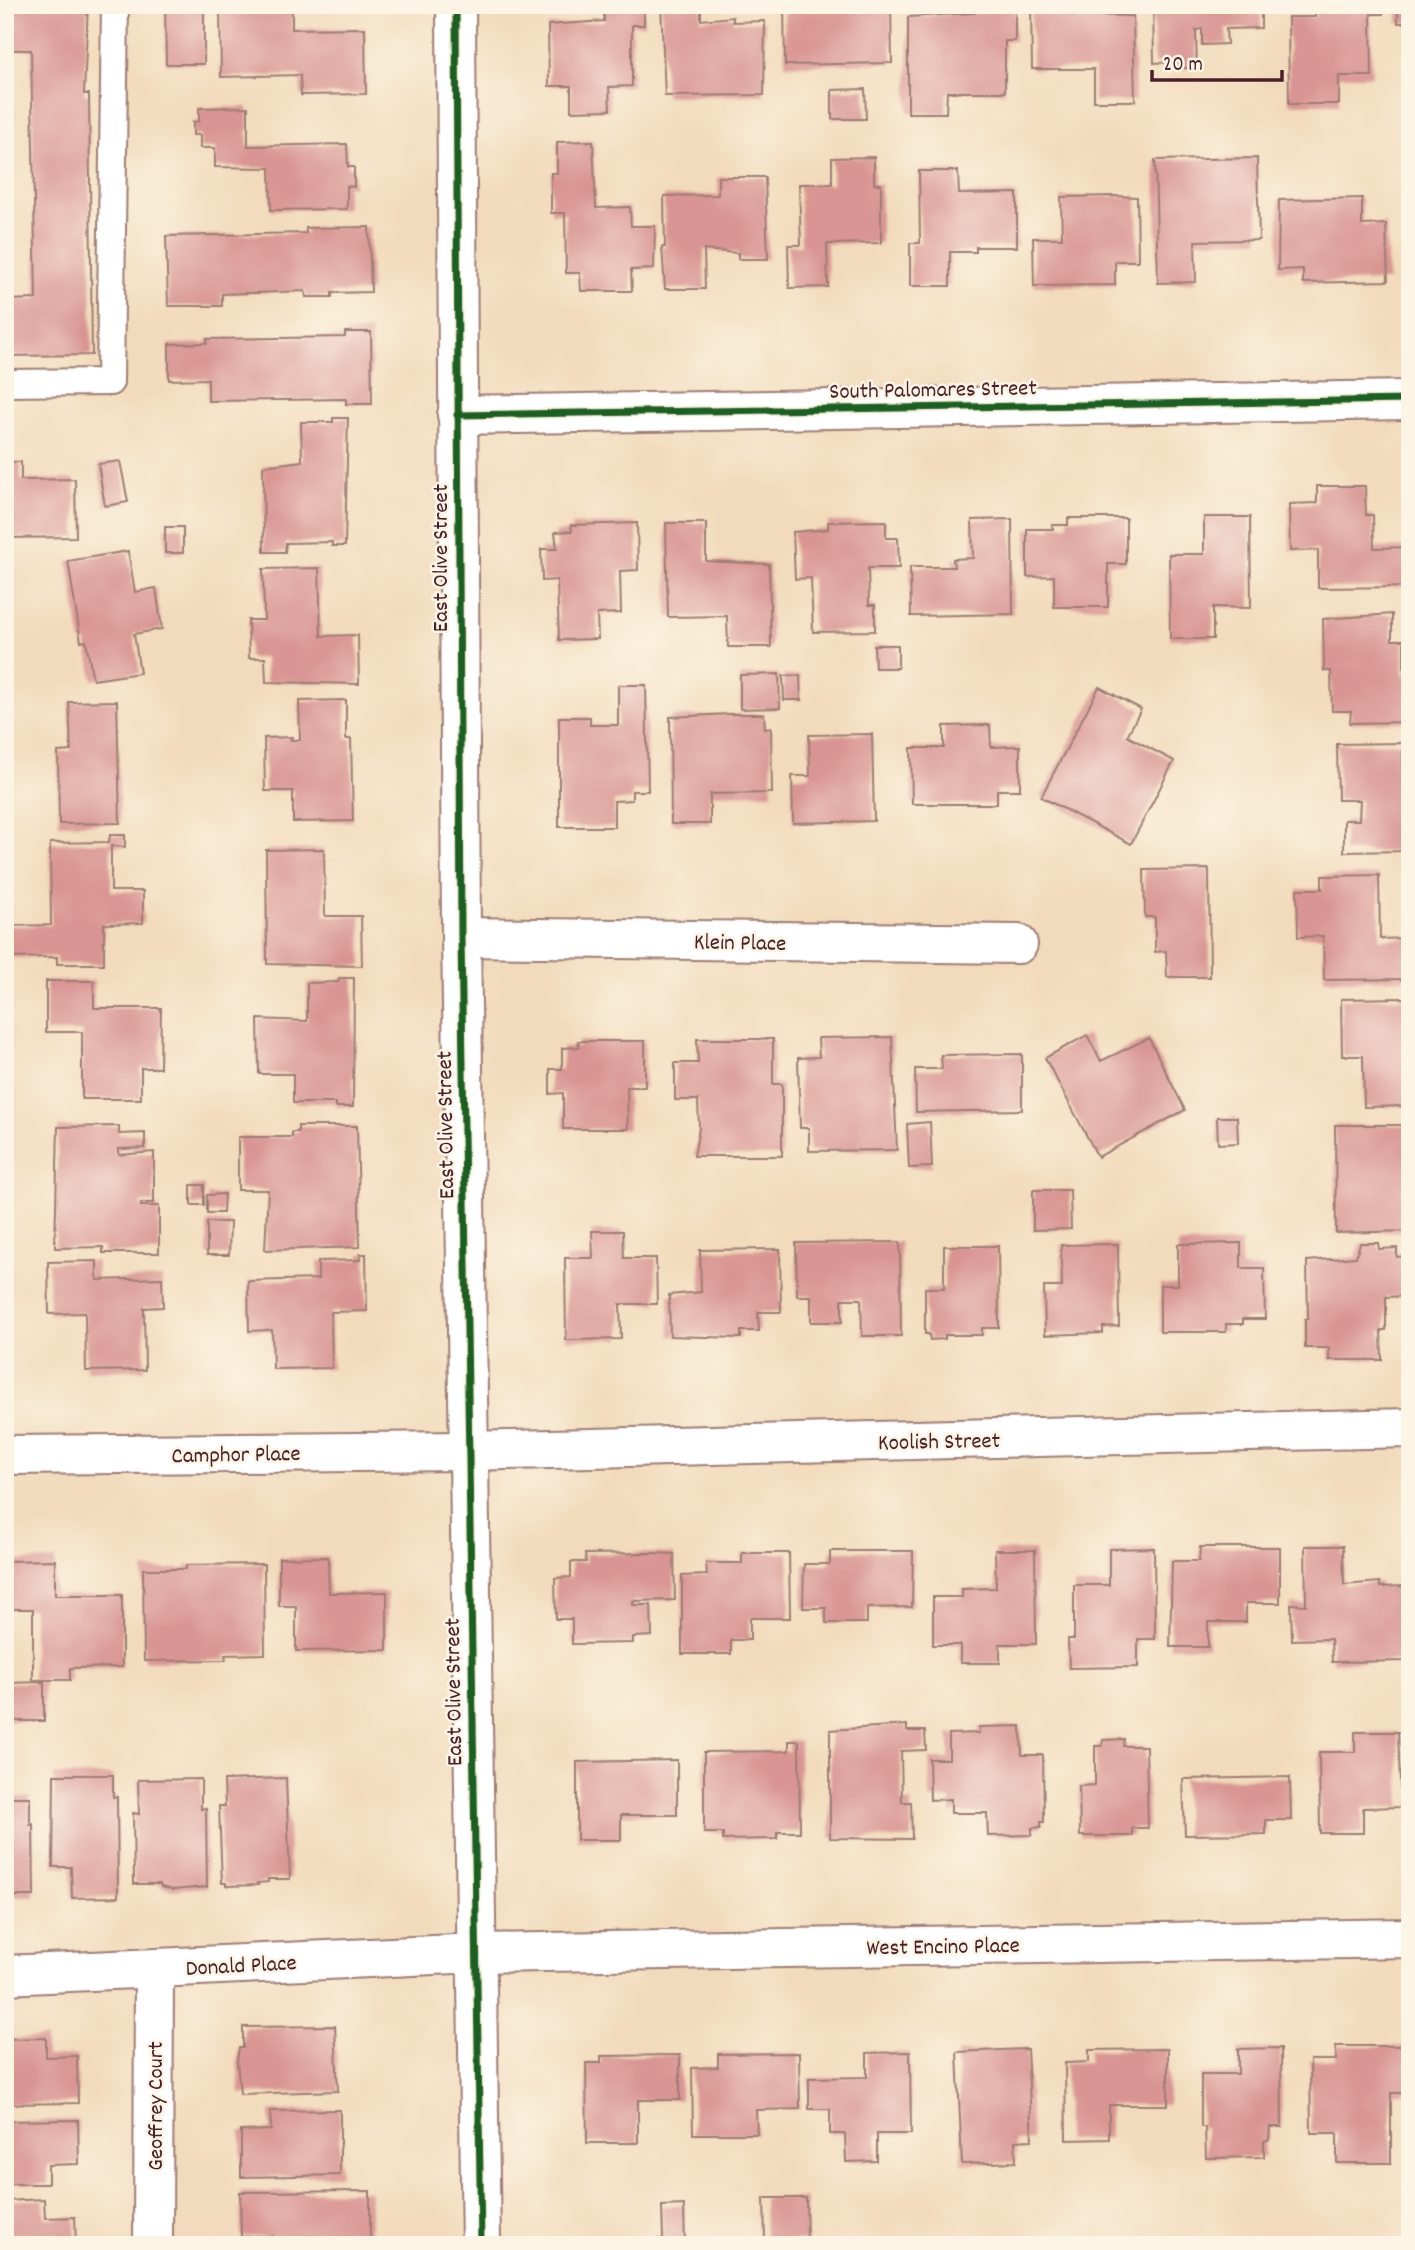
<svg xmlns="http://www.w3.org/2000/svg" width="1415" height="2250" viewBox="0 0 1415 2250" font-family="Dekko,sans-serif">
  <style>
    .building { fill: #d99593 }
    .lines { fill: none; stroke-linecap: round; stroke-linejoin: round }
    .lane-casing { stroke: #9e7d74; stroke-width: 30 }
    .street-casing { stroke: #9e7d74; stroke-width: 42 }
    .secondary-casing { stroke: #9e7d74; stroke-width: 42 }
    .lane { stroke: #fff; stroke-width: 26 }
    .street { stroke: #fff; stroke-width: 38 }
    .secondary { stroke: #fff; stroke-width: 38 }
    .cycleway-casing { stroke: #fcf5e5; stroke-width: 11 }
    .cycleway { stroke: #1b5e20; stroke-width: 7 }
    .labels { text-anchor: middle; stroke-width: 5; stroke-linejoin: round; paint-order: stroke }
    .street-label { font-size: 23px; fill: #4a1f2b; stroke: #fcf5e5 }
  </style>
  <rect width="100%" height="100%" fill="#fcf5e5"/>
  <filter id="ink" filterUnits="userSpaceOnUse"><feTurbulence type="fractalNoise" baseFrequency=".0143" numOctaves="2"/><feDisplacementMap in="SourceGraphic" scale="14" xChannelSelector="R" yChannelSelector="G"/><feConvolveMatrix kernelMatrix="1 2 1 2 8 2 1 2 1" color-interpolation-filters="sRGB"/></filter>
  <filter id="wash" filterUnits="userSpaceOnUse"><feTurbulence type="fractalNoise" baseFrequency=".00686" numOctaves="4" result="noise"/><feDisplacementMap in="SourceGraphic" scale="28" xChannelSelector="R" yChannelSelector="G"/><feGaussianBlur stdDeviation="1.57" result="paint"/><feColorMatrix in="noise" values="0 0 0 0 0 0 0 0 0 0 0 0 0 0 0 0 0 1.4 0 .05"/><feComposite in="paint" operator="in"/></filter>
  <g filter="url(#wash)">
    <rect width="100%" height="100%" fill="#f2dbbc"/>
    <g id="blocks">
      <path class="building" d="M5 5H88L84 94H89L92 355 5 356V300L36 299 31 50H9L10 73H5Z
        M165 5H204V64H166Z
        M220 5H292V29L365 28 366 94 301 95 300 75 221 77Z
        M604 5H644V25H632V86L609 87 610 110 571 111V86H549L548 25 604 21Z
        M661 5H701V20L733 17V22L765 21 764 95 665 96Z
        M784 5H891L892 63 785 65Z
        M975 5H1015V41H1005V92H947L946 113H908V17L975 13Z
        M1031 5H1070L1071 15 1133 16 1135 101H1094V69H1032Z
        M1153 5H1261V28L1226 29 1227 44 1202 45V29L1196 30 1197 68H1179V62L1154 63Z
        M1343 5H1383V14H1371L1372 76H1339V104H1289L1288 17H1315V12H1343Z
        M1398 5H1410V23H1398Z
        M865 89 866 119H832V90Z
        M248 107V146L347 144 348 167H354V187L347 186V209L271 210 270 168 215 167V148H200V135H193V122L199 121V108Z
        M593 141 596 208 630 207 631 226H655L654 269 631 270 632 291H581L580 273H566L565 213H551V173H557V142Z
        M874 157V184H881V243L827 244 828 287 789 288 788 245H801L799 184H832V158Z
        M1257 158 1259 240 1195 241 1196 282 1158 283 1155 160Z
        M1406 166H1410V238H1407Z
        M919 171H958L959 194 1017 193V247H976V252H950V286H910V243H920Z
        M718 177H765L768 259H738V253L704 250 705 289H665L662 247H665L664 196 718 195Z
        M1115 196 1137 197 1138 261H1115V285L1034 286 1033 238H1062L1061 197Z
        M1362 198V225L1386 224 1388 281 1303 283V269L1278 270 1279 200Z
        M369 227 371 292 332 293V297H306L305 291 222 294V306H168L166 236 306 233V228Z
        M345 332H371L372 404H346V399L208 401V379L169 380V344L207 343V339L345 337Z
        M333 418H348L345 546H332V542L286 543 285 552H264L263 466 302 461 301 422H333Z
        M120 461 128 502 105 506 98 464Z
        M5 462H21V480L75 479 76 537 5 538Z
        M1317 486H1365L1366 515H1373L1374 548 1410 547V587L1318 588V550L1290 551 1289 504 1317 503Z
        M1204 517H1250L1251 608 1213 607V639H1170L1169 554H1204Z
        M1068 518H1126V564H1108V607H1054V576L1027 577V529H1053L1052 525H1068Z
        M1012 519 1013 614 911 616 910 567H954L953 559 973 558 972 520Z
        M886 521V538H898L899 568H868L869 605H875V631L813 632 811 578 795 579 793 532 828 529V522Z
        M637 523 638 570 620 571 621 613 597 614 598 639 559 640 557 580 542 581 541 549H557L555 532 572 531 571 525Z
        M666 523H706V561L769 564 771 647H728L727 616 668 617Z
        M165 527H183V553H165Z
        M128 551 135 592 156 588 162 629 134 634 140 673 93 680 86 641 81 642 68 561Z
        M319 568 321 636 358 635 359 684 266 682 265 658H249L248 620H264L263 569Z
        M1392 614V640H1404V675H1410V722L1350 723 1351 711H1332L1331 671H1324L1323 619Z
        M874 645H898V668H875Z
        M779 674 780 708 740 709V675Z
        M800 675 801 700H784L783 676Z
        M618 685H646L648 791H632V800L614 801V827H559V717H590V725H618Z
        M1099 687 1141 709 1127 736 1174 761 1131 844 1041 797Z
        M346 700V739H351L353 821 293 822V791H265L264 738 292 737 291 740H300L299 701Z
        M117 701 120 823 59 824 58 752 71 751 69 702Z
        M730 714H764L765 729 771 728 772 793 710 794V824H671L670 717Z
        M990 725 991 747 1020 746V790H997V804H912L911 748H944V726Z
        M872 734 874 821 793 823 792 776H810L809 735Z
        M1403 743V769H1410V851L1344 852V820H1359L1360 800H1338L1337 744Z
        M110 835H125V847L111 846V891H143V923L104 924V964H57V957L5 958V926L51 925 50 843 109 842Z
        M324 849 325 916H361L362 966 267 964 266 850Z
        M1209 869 1210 977H1167L1166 951 1155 952V917H1145L1144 870Z
        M1379 875 1380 939 1410 938V979L1324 980 1323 936 1298 937 1297 889H1322V876Z
        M339 978H354L353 1107H336V1103H293V1074H259L258 1019 307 1021V983L338 982Z
        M46 981H94V1008H161L160 1068H141V1099H82V1032H46Z
        M1405 998 1406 1024H1410V1106L1364 1107 1363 1056H1342L1341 999Z
        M1087 1035 1101 1061 1149 1038 1185 1110 1098 1157 1045 1058Z
        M892 1037 897 1150 809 1151V1128H800L798 1058 819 1057 818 1038Z
        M697 1039H773V1084H782V1156H694L699 1128 698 1100H675V1063H698Z
        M578 1041H645V1087H627L628 1129H563V1093L550 1094V1069H562V1048L579 1047Z
        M1022 1054V1110L916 1112 915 1069H942L941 1055Z
        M1217 1117H1237L1238 1143 1218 1144Z
        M930 1122 932 1167 909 1168 907 1124Z
        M1335 1125H1408L1410 1231 1336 1233Z
        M119 1126V1134L145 1133V1148L119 1149V1155L154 1152V1203H141V1206H159V1253H103V1247L55 1248 58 1127Z
        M298 1126H357L360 1247 265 1250 268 1190H238V1137H292V1132H298Z
        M191 1185H204V1205H191Z
        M1033 1190H1070L1071 1229 1033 1230Z
        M224 1194 223 1213H207V1195Z
        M207 1222H230L229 1255H207Z
        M592 1231H623L624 1258H656L657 1304H620L621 1339 566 1340 565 1258H593Z
        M900 1242 901 1336H862L861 1299H842V1322H811V1296H797L796 1243Z
        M1241 1243V1268H1264L1265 1319H1243V1324H1226V1332H1160V1285H1178V1244Z
        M1360 1243H1378L1379 1249 1397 1248V1257L1410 1256V1296L1386 1297V1330H1381L1382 1360H1329V1348H1305V1319H1308L1307 1261 1356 1257Z
        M1118 1244 1119 1326 1103 1327V1333L1045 1335 1044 1287H1062L1061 1245Z
        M944 1246H998L999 1328H982V1335H945V1339L930 1340 929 1334H925V1288H944Z
        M780 1249 781 1312H758L759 1331H741V1338L670 1336 669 1295 701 1292 700 1250Z
        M360 1254H366L367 1311 331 1312 332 1368 273 1369 272 1330 249 1331 248 1281 318 1279V1261L360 1260Z
        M97 1261V1280L162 1278 163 1307 144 1308 145 1370 86 1371 85 1313 49 1314 48 1262Z
        M1305 1546H1343L1344 1585 1380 1582V1587L1406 1586 1408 1661 1332 1662 1331 1639 1292 1640 1291 1604 1306 1605Z
        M1200 1547H1280V1603H1246V1622H1208V1647H1170L1172 1561H1199Z
        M1154 1548 1155 1639H1138V1667L1069 1668 1068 1639H1074V1585H1109V1549Z
        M995 1550H1035L1036 1644H1000V1663H960V1645H933V1597H962V1589L996 1588Z
        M830 1551H913L912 1607 867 1608V1623H826V1608H803L804 1564H830Z
        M651 1553 674 1554 675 1600 633 1601V1605H651L652 1636 633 1637V1643L572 1644V1619H556L555 1578 571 1577V1562H586L585 1554Z
        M742 1553H789L790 1618H750V1640H731V1654H682V1576L707 1575 706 1563H742Z
        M328 1557 329 1593 387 1592V1650L296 1651V1606H279V1558Z
        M55 1560V1595H122V1667L70 1668V1680H33V1609H5V1561Z
        M264 1564 265 1654 225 1655 226 1660 144 1661 143 1569H186V1565Z
        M44 1682V1721H5V1683Z
        M907 1725V1731H925L926 1750 901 1751 902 1802H911L912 1839 830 1838V1730Z
        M1021 1726 1022 1755H1043L1044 1822H1041V1827L1032 1828V1835L988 1836 987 1813H951V1799L930 1800 929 1759H949V1734L979 1733V1727Z
        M1355 1732H1398L1401 1807 1363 1808V1833H1320L1319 1752H1355Z
        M1124 1739 1123 1746H1146L1148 1828H1132V1836H1080L1079 1786 1095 1785V1746H1102L1103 1740Z
        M789 1741H799L800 1832H777V1839L723 1840V1833H704V1752L789 1751Z
        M677 1760V1815H621V1840H577V1762Z
        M54 1775H113V1797H117L118 1897 72 1898 71 1867H53Z
        M1290 1777 1291 1820H1266V1834L1185 1835 1183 1779Z
        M286 1778 290 1879H268V1882L257 1883 258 1885 226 1886V1883H222L219 1806H225L224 1780Z
        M201 1779V1809L206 1808 207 1887 172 1890 161 1887 160 1884H134L133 1813 139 1814 138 1780Z
        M5 1797H30V1825L33 1824 34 1896H12L13 1900H5Z
        M335 2026 338 2091 240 2094 237 2060 239 2048H243V2027Z
        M46 2038V2057L77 2056 78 2103 5 2104V2039Z
        M1336 2046H1407V2093H1391V2163H1337V2133H1311L1310 2060H1336Z
        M1281 2048 1282 2127H1270L1269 2140 1264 2141V2157L1206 2158 1205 2127H1201V2074H1238V2049Z
        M1027 2049 1032 2140 1015 2141 1016 2162 962 2164 957 2052Z
        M1168 2049V2105H1109V2139L1066 2140 1065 2063 1089 2062V2050Z
        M910 2052 911 2134H877V2161L846 2162 845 2134H830V2109H809V2078L867 2077V2053Z
        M799 2053 800 2109 756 2110 757 2134H693L692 2068 718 2067V2054Z
        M680 2055V2100H638V2143H587L586 2063H601V2056Z
        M340 2110V2175L241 2177V2131L271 2130 270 2111Z
        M78 2120 79 2164 48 2165V2184H5V2121Z
        M370 2191V2245H273V2236L241 2237 240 2192Z
        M764 2198H806L807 2241H765Z
        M44 2199 45 2218 75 2217 76 2245H5V2201Z
        M684 2205 685 2245H627V2239H663L662 2206Z
        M983 2240H1046V2245H983Z"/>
    </g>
  </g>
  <g filter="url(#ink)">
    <use href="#blocks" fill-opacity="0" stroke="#9e7d74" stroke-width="2"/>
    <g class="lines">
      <defs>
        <path id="lane" d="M5 383 110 382 115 5"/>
        <path id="street" d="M457 415 1410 400
          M461 937 1018 944
          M5 1455 467 1451 1410 1428
          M5 1975 477 1953 1410 1938
          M153 2245 154 1968"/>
        <path id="secondary" d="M456 5 461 937 481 2245"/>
      </defs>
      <use href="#lane" class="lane-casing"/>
      <use href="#street" class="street-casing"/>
      <use href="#secondary" class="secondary-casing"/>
      <use href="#lane" class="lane"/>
      <use href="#street" class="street"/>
      <use href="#secondary" class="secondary"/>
      <defs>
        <path id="cycleway" d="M456 5 461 937 481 2245
          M457 415 1410 400"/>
      </defs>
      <use href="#cycleway" class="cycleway-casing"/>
      <use href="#cycleway" class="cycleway"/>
    </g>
  </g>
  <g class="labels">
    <g class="street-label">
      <text transform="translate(933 388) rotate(-1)" y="8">South Palomares Street</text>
      <text transform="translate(439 558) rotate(-90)" y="8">East Olive Street</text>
      <text transform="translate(740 941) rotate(1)" y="8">Klein Place</text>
      <text transform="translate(444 1125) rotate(-91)" y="8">East Olive Street</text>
      <text transform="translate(939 1440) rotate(-1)" y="8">Koolish Street</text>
      <text transform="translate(236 1453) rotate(-1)" y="8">Camphor Place</text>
      <text transform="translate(452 1692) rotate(-91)" y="8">East Olive Street</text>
      <text transform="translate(943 1945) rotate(-1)" y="8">West Encino Place</text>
      <text transform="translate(241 1964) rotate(-3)" y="8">Donald Place</text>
      <text transform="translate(154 2106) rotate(-90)" y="8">Geoffrey Court</text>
    </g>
  </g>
  <rect width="1415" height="2250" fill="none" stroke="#fcf5e5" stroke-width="28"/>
  <path d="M1152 70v10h130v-10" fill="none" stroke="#4a1f2b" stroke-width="3.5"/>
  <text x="1163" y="70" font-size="21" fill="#4a1f2b" stroke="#fcf5e5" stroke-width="5" paint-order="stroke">20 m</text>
</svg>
